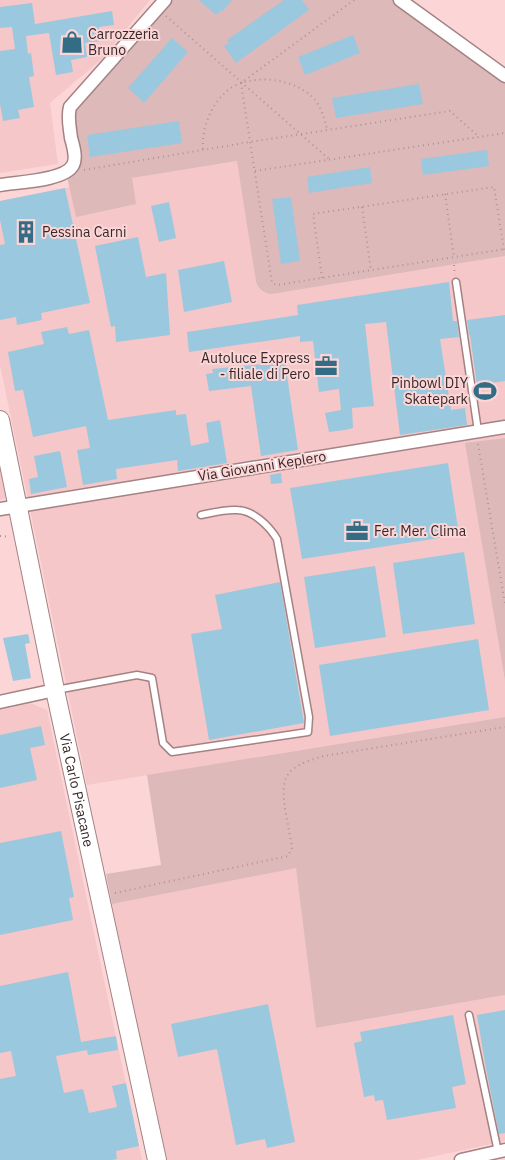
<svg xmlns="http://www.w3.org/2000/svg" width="505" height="1160" viewBox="0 0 505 1160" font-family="'IBM Plex Sans',sans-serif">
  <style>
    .built { fill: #f5c7c8 }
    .green { fill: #ddb9ba }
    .building { fill: #9ac8de }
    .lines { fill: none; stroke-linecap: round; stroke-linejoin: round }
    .lane-casing { stroke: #a48283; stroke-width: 9 }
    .street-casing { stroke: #a48283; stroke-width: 15 }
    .secondary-casing { stroke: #a48283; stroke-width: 20 }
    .path { stroke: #af9394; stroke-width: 2; stroke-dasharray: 1 4; stroke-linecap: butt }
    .lane { stroke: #fff; stroke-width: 6 }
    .street { stroke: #fff; stroke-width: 12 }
    .secondary { stroke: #fff; stroke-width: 18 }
    .labels { text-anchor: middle; stroke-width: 4; stroke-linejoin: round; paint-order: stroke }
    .poi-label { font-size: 14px; fill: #362829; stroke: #fcd6d7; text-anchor: start }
    .street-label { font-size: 14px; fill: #362829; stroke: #fcd6d7 }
  </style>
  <rect width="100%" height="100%" fill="#fcd6d7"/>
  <path class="built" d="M0 0H150L103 58 50 103 58 164 0 173Z
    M238 161 256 282 260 290 264 293 272 294 505 256V438L466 444 505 681V717L87 785 0 365V201L70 187 76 217 131 178Z
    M0 459 7 498 0 500Z
    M30 703 47 710 142 1160H0V710Z
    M296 867 316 1028 505 995V1141L417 1160H165L112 904Z"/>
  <path class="green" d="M165 0H400L505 76V256L272 294C264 294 259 290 256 282L237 161 132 178 136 204 76 217 66 172 70 169 68 117Z
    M505 438V681L465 443Z
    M505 717V995L316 1028 296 868 112 904 106 874 161 865 147 775Z"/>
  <path class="building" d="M199 0H232L222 12 221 10 216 15Z
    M284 0H302L309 10 236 63 224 46 229 43 227 40Z
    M32 3 35 24 112 11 114 25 99 27 101 41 85 43 87 57 71 60 73 72 56 75 49 33 26 36 28 54 31 53 34 76 29 77 34 107 18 110 20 118 3 121 0 104V51L15 49 12 27 0 28V7Z
    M353 35 360 53 305 75 298 57Z
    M172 38 188 52 144 103 128 88Z
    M419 84 423 104 336 118 332 98Z
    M179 121 182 143 90 157 87 135Z
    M487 150 489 166 423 175 421 159Z
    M370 167 372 183 309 193 307 177Z
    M65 188 90 303 41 313 42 320 17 325 16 317 0 320V245L5 244 0 220V201Z
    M291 197 300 261 281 264 272 199Z
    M169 202 176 238 159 242 151 206Z
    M138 237 146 277 166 273 170 335 116 342 115 326 111 327 95 246Z
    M224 261 232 302 184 312 178 270Z
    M449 282 453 321H457L459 337 440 339 451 410 465 408 467 425 400 435 386 322 365 324 374 406 352 408 353 428 345 430 329 432 325 413 341 410 339 389 319 392 313 341 300 342V336L189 352 187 332 298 315 297 305Z
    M505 315V381L477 385 470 335H469L467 320Z
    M67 327 69 334 89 330 108 420 176 410V415L186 414 191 446 209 442 206 423 220 420 227 463 178 471 177 460 116 469 117 479 83 485 77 450 90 448 86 426 33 437 23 390 15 391 8 352 44 344 41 332Z
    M285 362 298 450 261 456 251 386 209 391 206 374 213 373 212 369Z
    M60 451 67 487 31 494 29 479 38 477 34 456Z
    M448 463 459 535 302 559 290 488Z
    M281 473 282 483 271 484 270 475Z
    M464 552 475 624 403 634 393 563Z
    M375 566 386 637 315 648 304 577Z
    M280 582 304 723 209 740 191 634 222 629 215 595Z
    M28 634 30 643 25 644 31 678 13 681 3 638Z
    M478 639 489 710 330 736 319 665Z
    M41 726 45 745 30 748 37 780 0 788V735Z
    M61 831 74 897 69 898 73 920 0 935V843Z
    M68 972 81 1042 116 1036 118 1050 88 1055 87 1050 56 1056 64 1093 83 1089 89 1113 117 1107 112 1086 126 1083 139 1146 116 1151 117 1159 112 1160H0V1079L16 1076 11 1051 0 1053V986Z
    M268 1004 295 1142 267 1148 265 1139 236 1145 217 1049 178 1057 171 1024Z
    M505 1010V1133L499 1134 486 1069 477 1015Z
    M453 1015 466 1084 452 1087 456 1108 387 1120 383 1100 375 1101 374 1095 364 1097 354 1043 362 1041 360 1032Z"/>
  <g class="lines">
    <defs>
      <path id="lane" d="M456 282 478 431
        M56 690 137 675 152 678 163 743 172 752 308 732 309 717 277 539C269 526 253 510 237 510 225 509 212 513 201 515
        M469 1015 498 1152"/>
      <path id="street" d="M400 0 505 76
        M0 185C16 182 65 181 73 165 77 158 73 145 71 138 70 128 67 117 70 107L165 0
        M0 509 505 427
        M0 702 55 690
        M461 1160 505 1150"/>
      <g id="secondary">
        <path id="s1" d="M0 420 55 690 157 1160"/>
      </g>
    </defs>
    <use href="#lane" class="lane-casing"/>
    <use href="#street" class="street-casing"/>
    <use href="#secondary" class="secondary-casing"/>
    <path class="path" d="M354 0 241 83 272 283 277 285 505 249
      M166 16 330 160
      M203 149C201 124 216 92 241 83 265 75 300 81 316 101 322 110 325 119 327 130
      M84 170 250 142 450 111 479 137
      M255 171 505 133
      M445 194 454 257
      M362 207 371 271
      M454 265 455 275
      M322 278 313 214 494 187 504 250
      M478 444 505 604
      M0 536 10 537
      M115 893 288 856 292 848C290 830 278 791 287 776 294 764 312 760 324 756L505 727"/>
    <use href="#lane" class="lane"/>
    <use href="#street" class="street"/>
    <use href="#secondary" class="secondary"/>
  </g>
  <defs>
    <symbol id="shop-bare" viewBox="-9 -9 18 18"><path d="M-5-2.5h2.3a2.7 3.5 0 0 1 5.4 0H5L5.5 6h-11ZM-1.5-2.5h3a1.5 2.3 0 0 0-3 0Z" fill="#326d85" stroke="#fcd6d7" stroke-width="2.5" paint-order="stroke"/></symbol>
    <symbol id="building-bare" viewBox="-9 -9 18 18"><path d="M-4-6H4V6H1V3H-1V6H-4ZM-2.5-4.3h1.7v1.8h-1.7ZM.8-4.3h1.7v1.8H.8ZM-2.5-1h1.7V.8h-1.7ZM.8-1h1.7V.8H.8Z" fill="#326d85" stroke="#fcd6d7" stroke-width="2.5" paint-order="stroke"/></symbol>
    <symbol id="office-bare" viewBox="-9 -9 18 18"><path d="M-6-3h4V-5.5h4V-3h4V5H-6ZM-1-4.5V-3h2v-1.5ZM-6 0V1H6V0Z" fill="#326d85" stroke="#fcd6d7" stroke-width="2.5" paint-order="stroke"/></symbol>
    <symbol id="stadium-bare" viewBox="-9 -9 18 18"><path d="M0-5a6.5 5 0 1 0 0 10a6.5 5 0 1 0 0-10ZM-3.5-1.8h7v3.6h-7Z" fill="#326d85" stroke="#fcd6d7" stroke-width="2.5" paint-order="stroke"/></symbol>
  </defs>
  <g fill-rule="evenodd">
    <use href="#shop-bare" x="56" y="26" width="32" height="32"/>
    <use href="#building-bare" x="10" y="216" width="32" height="32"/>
    <use href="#office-bare" x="310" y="350" width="32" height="32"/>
    <use href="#stadium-bare" x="469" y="375" width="32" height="32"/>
    <use href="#office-bare" x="341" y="515" width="32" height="32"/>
  </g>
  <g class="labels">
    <g class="poi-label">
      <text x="88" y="39">Carrozzeria<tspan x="88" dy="16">Bruno</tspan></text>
      <text x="42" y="237">Pessina Carni</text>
      <text x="310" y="363" text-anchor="end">Autoluce Express<tspan x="310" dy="16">- filiale di Pero</tspan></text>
      <text x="468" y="388" text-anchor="end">Pinbowl DIY<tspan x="468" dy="16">Skatepark</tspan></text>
      <text x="374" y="536">Fer. Mer. Clima</text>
    </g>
    <g class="street-label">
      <text transform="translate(262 466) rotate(-9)" y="5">Via Giovanni Keplero</text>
      <text dy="5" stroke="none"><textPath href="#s1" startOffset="378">Via Carlo Pisacane</textPath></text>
    </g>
  </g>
</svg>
